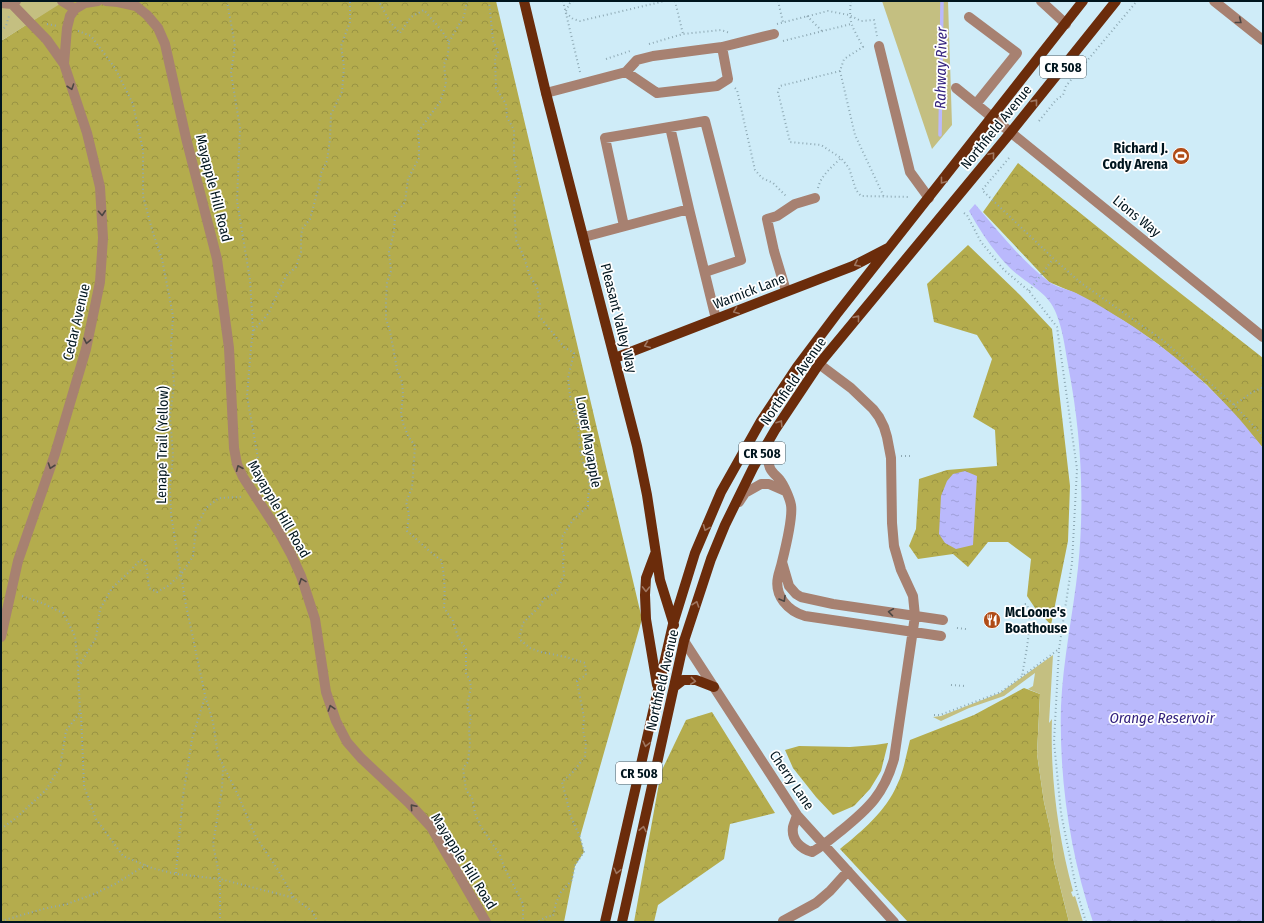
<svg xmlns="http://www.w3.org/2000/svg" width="1264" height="923" viewBox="0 0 1264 923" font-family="'Fira Sans Condensed',sans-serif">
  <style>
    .forest { fill: url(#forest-crowns) }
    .green { fill: #c4bf81 }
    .water { fill: url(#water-ripples) }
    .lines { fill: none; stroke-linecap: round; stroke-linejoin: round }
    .stream { stroke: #bab9fc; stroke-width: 3.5 }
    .path { stroke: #8ea9b4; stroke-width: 2; stroke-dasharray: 1 3; stroke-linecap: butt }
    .minor { stroke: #a78171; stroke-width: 10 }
    .major { stroke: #6b2c0b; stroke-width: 10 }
    .oneway { stroke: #4b4643 }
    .oneway2 { stroke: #9f7660 }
    .labels { text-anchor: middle; stroke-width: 3.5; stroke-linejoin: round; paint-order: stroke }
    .shield { fill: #fff; stroke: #4c5b62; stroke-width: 1 }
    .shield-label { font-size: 13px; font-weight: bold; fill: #00151e }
    .street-label { font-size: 14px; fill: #00151e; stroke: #fff }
    .poi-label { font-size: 14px; font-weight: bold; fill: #00151e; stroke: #fff; text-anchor: end }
    .water-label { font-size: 15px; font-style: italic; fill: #33217d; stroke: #fff }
  </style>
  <defs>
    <pattern id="forest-crowns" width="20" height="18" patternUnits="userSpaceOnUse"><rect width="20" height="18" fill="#b4ac4d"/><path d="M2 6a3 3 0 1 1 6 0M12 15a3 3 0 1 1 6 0" fill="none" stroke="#999343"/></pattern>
    <pattern id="water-ripples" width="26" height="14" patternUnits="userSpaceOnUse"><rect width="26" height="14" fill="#bab9fc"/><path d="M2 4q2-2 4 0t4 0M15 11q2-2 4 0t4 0" fill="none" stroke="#9e9ed8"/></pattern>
  </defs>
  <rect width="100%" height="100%" fill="#cfecf8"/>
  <path class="forest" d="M63 1H496L642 619 580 837 584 852 575 866 564 922H1V41Z
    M1018 163 1161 278 1263 358V448L1240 421 1207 385 1158 344 1124 321 1077 294 1049 282 983 212Z
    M968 245 1020 295 1052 329 1070 486 1068 541 1051 625 1035 608 1027 596 1031 559 1008 542H988L968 567 953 554 918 559 909 546 916 529 919 479 947 470 997 466 995 430 973 417 992 359 977 335 934 322 927 284Z
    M1024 688 1040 694 1037 754 1044 802 1050 828 1054 862 1069 922H908L840 849C862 831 886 811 897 785 904 771 906 755 910 740L974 715Z
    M712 712 775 813 730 824 724 859 658 905 654 922H634L661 772 686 720Z
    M888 743 881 771 870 789 854 806 833 815 816 797 793 768 785 750 799 746 850 747 875 745Z"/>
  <path class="green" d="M1 1H63V2L1 41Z
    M882 1H948L952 125 932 149Z
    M1053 655 1049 723 1052 719C1050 777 1058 836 1073 891L1071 892 1073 897 1075 896 1083 922H1069L1054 862 1050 828 1044 802 1037 754 1040 694 1028 689 1033 686 1035 673 1004 696 969 708 941 721 933 717 941 716 1000 693Z"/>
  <path class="water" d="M975 204C998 231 1020 259 1048 281 1055 287 1067 289 1076 293 1088 299 1101 306 1113 314 1170 348 1223 395 1263 448V922H1093C1070 853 1059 780 1061 706 1063 660 1073 614 1078 568 1085 499 1081 432 1068 365 1065 348 1063 330 1056 313 1048 292 1027 284 1011 269 994 252 981 233 969 211Z
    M965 471 977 476 973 545 956 549 945 543 939 534 941 496 947 481 953 474Z"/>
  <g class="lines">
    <path class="stream" d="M940 135 942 1"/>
    <path class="path" d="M227 1 235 46 231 73 240 128 237 201 250 280 253 331 251 347 247 396 259 464 261 483
      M377 1 381 5 390 22 400 33 411 17 424 10 442 31 449 42 448 55 444 64 446 84 440 102 418 132 419 143V158L408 179 405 202 395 215 394 231 389 252 391 271 387 282 386 302V319L390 331 397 369 402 382 403 395 401 414 403 423 408 436 415 446 412 488 406 502 409 514 407 531C418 540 428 551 441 560 445 576 445 592 444 608L453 621 458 637 466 649V673L470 681 471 687 467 706 471 717 469 729 470 744 468 762 463 768 466 790 472 798 475 813 481 827 500 855 504 867 523 904V922
      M489 1 493 40 498 52 495 59 496 88 506 104 507 117 514 130V159L520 187 514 200 516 240 524 257 530 276 537 287 540 304 539 316 564 347 574 353 568 378 571 404 577 418 581 456 588 478 590 488 588 496V506L573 520 562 537V550L564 554 563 563 564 575 556 593 545 598 538 608 523 623 519 639 530 648 541 652 566 657 585 663 586 675 577 681 584 718 583 731 586 743 585 756 574 771 562 782 571 817 580 837 584 852 575 865 572 880 561 892 556 903 553 916H548L539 921V922
      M563 1 580 72
      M675 1 683 34
      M778 1 783 22
      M851 1C848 24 853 27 863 47L844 59 840 71 855 135 884 197
      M566 11 570 3 573 1
      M566 13 573 19 580 21 665 1
      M807 16 822 31
      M47 24 57 26
      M777 24 828 11 849 15 861 21 874 20 877 36
      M1 31 6 26 9 16
      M78 31 91 36 115 68 133 104 143 150V196L153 233 162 259 173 316 171 346 174 384 170 416 173 455 170 488 171 515 186 605 205 695 213 722 218 755 238 795 256 837 278 870 294 898 312 911 318 922
      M783 41 851 24
      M449 42 464 16 467 1
      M649 44 683 34 721 30 730 33
      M606 59 630 51
      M840 71 780 86 778 92 790 142 821 145 841 158 849 168 856 190 861 196 910 197
      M735 88 737 90 755 170 762 178 773 183 787 197
      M1039 121 1056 100 1063 95 1066 86 1137 1
      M1009 158 982 190 1054 259 1081 283 1164 341 1234 405 1263 436
      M818 188C821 175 832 167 841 158
      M964 213 967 215 981 242 1004 270 1029 291 1057 327 1077 469 1072 563 1059 649 1054 742 1061 813 1077 892 1086 922
      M1029 291 1053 259
      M254 330 268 314 286 276 296 267 301 252V238L302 229 310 219 319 186 321 173 327 161 330 139 331 114 342 92 344 67 341 46 350 22V1
      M1234 405 1251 393 1263 387
      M901 456H912
      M22 596 42 603 63 613 75 636 78 666
      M1021 614 1023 604H1026C1035 613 1024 663 1022 676
      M957 628 966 629
      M951 685 965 686
      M81 713 84 786 96 819 123 856 152 868 176 874 220 879 294 898
      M934 715H940L1001 692 1059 649
      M1 829 16 818 46 790 60 767 66 731 80 712 78 668 96 638 100 609 112 588 128 573 140 560H144L147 570 149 588 157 592 168 586 183 572 193 556 196 528 206 508 219 498 240 497 243 495
      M176 873 183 796 192 739 205 697
      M1 921 43 909 67 904 94 894 115 884 146 865
      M220 922V879L213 844 222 789 223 767"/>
    <path class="minor" d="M62 1 75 9 85 3 98 1
      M106 1 118 2 136 6 147 15 158 28 165 44 186 138 217 259 229 348 234 448 237 464 243 477 280 534 291 554 301 576 315 619 326 692 336 721 347 742 361 758 409 803 431 827 486 922
      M1041 1 1066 24
      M1214 1 1263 40
      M1 3 12 4 16 1
      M12 4 47 40 64 64
      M969 17 1017 53 976 104
      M879 46 910 172 929 198
      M626 72 657 93 717 86 728 79 722 47
      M956 88 1263 337
      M546 93 626 72 637 60 653 56 722 47 774 34
      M670 127 689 209
      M624 226 605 138 705 121 741 260 705 272
      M584 237 689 209 716 319
      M786 291 774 251 767 219 777 216 795 204 815 198
      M767 444C767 452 767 461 770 468 772 473 777 476 780 480 784 485 790 499 791 505 793 517 785 550 782 562 781 567 779 572 778 577 774 596 788 611 805 616L941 636
      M739 502 745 493 761 484H769L785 491
      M782 562 789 586 796 594 801 597 833 604 943 620
      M1 637 18 561 55 454 86 349 100 282 103 238 100 187 87 133 64 64 67 28 70 16 75 9
      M684 641 797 815 894 922
      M797 815C796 819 794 823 793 827 791 840 801 849 812 852 823 846 832 838 842 830 869 808 884 794 894 759L915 616 913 596 901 570 894 546 892 523 891 458 887 437 884 427 879 417 873 409 851 388 819 364
      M783 921 816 903 830 891 848 871"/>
    <path class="major" d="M524 1 546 93 637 446 647 495 660 580 674 625
      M615 358 853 266 888 248
      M655 554 646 578 645 595 646 619 657 685
      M674 687 683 680H696L714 687
      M605 922 673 624 695 553 721 492 761 421 797 367 836 315 1083 1
      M622 922 684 641 711 559 725 525 753 468 775 430 819 364 1011 132 1116 1"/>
  </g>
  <defs><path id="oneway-chevron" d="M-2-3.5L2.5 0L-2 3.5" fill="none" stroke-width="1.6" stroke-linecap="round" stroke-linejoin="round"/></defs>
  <g class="oneway">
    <use href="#oneway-chevron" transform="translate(1239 21) rotate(39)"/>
    <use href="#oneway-chevron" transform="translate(71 87) rotate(71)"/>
    <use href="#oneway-chevron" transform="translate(102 213) rotate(86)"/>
    <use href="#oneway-chevron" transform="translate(87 341) rotate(102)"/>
    <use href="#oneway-chevron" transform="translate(51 466) rotate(109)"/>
    <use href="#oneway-chevron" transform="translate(239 468) rotate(-113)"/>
    <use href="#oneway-chevron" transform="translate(302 581) rotate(-110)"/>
    <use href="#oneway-chevron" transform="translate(783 599) rotate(60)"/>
    <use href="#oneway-chevron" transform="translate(891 612) rotate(-172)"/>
    <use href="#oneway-chevron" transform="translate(331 708) rotate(-108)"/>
    <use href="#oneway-chevron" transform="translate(413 807) rotate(-131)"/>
  </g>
  <g class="oneway2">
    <use href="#oneway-chevron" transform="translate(1035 102) rotate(-51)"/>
    <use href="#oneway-chevron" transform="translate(992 155) rotate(-50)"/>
    <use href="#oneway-chevron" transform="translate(943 181) rotate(128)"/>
    <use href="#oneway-chevron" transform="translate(857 264) rotate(154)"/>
    <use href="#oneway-chevron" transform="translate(736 311) rotate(159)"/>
    <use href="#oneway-chevron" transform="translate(857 318) rotate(-51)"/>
    <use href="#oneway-chevron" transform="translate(647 345) rotate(159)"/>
    <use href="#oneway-chevron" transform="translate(780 423) rotate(-57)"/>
    <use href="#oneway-chevron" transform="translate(706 528) rotate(112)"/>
    <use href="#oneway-chevron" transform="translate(646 589) rotate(91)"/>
    <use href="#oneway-chevron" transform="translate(696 604) rotate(-71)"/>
    <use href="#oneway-chevron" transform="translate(693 681) rotate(6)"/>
    <use href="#oneway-chevron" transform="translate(646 744) rotate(103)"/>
    <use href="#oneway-chevron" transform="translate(643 829) rotate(-78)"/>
    <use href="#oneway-chevron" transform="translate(617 871) rotate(103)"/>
  </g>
  <defs>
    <symbol id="stadium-disc" viewBox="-11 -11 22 22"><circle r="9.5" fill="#b04c17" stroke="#fff"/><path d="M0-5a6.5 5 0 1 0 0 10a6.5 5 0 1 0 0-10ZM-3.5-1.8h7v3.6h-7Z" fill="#fff"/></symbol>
    <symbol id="restaurant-disc" viewBox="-11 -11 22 22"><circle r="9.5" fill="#b04c17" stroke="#fff"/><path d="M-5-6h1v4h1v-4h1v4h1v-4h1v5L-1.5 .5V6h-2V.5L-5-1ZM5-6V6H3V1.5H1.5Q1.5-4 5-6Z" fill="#fff"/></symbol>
  </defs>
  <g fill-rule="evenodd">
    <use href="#stadium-disc" x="1171" y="146" width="20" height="20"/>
    <use href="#restaurant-disc" x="982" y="610" width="20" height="20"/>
  </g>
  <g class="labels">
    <g class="shield">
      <rect x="1040" y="56" width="46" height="22" rx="3"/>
      <rect x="739" y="442" width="46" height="22" rx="3"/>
      <rect x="616" y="762" width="46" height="22" rx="3"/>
    </g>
    <g class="shield-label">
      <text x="1063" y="72">CR 508</text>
      <text x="762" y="458">CR 508</text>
      <text x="639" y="778">CR 508</text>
    </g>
    <g class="street-label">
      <text transform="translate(996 127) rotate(-51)" y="5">Northfield Avenue</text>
      <text transform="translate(214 188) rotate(76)" y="5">Mayapple Hill Road</text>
      <text transform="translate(1137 216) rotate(39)" y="5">Lions Way</text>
      <text transform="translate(749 291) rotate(-21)" y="5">Warnick Lane</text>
      <text transform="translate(619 318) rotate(76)" y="5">Pleasant Valley Way</text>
      <text transform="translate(76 322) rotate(-77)" y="5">Cedar Avenue</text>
      <text transform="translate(793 381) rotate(-55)" y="5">Northfield Avenue</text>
      <text transform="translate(589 442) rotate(80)" y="5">Lower Mayapple</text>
      <text transform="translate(162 445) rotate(-89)" y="5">Lenape Trail (Yellow)</text>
      <text transform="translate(279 509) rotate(60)" y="5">Mayapple Hill Road</text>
      <text transform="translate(662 680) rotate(-77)" y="5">Northfield Avenue</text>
      <text transform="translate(792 780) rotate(56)" y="5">Cherry Lane</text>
      <text transform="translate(464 861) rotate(58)" y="5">Mayapple Hill Road</text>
    </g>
    <g class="poi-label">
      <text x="1168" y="153">Richard J.<tspan x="1168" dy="16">Cody Arena</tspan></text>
      <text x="1005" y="617" text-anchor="start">McLoone's<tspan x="1005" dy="16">Boathouse</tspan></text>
    </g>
    <g class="water-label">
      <text transform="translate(941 68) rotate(-89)" y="5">Rahway River</text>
      <text x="1162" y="723">Orange Reservoir</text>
    </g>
  </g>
  <rect width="1264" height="923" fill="none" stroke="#00151e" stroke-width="4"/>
</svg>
